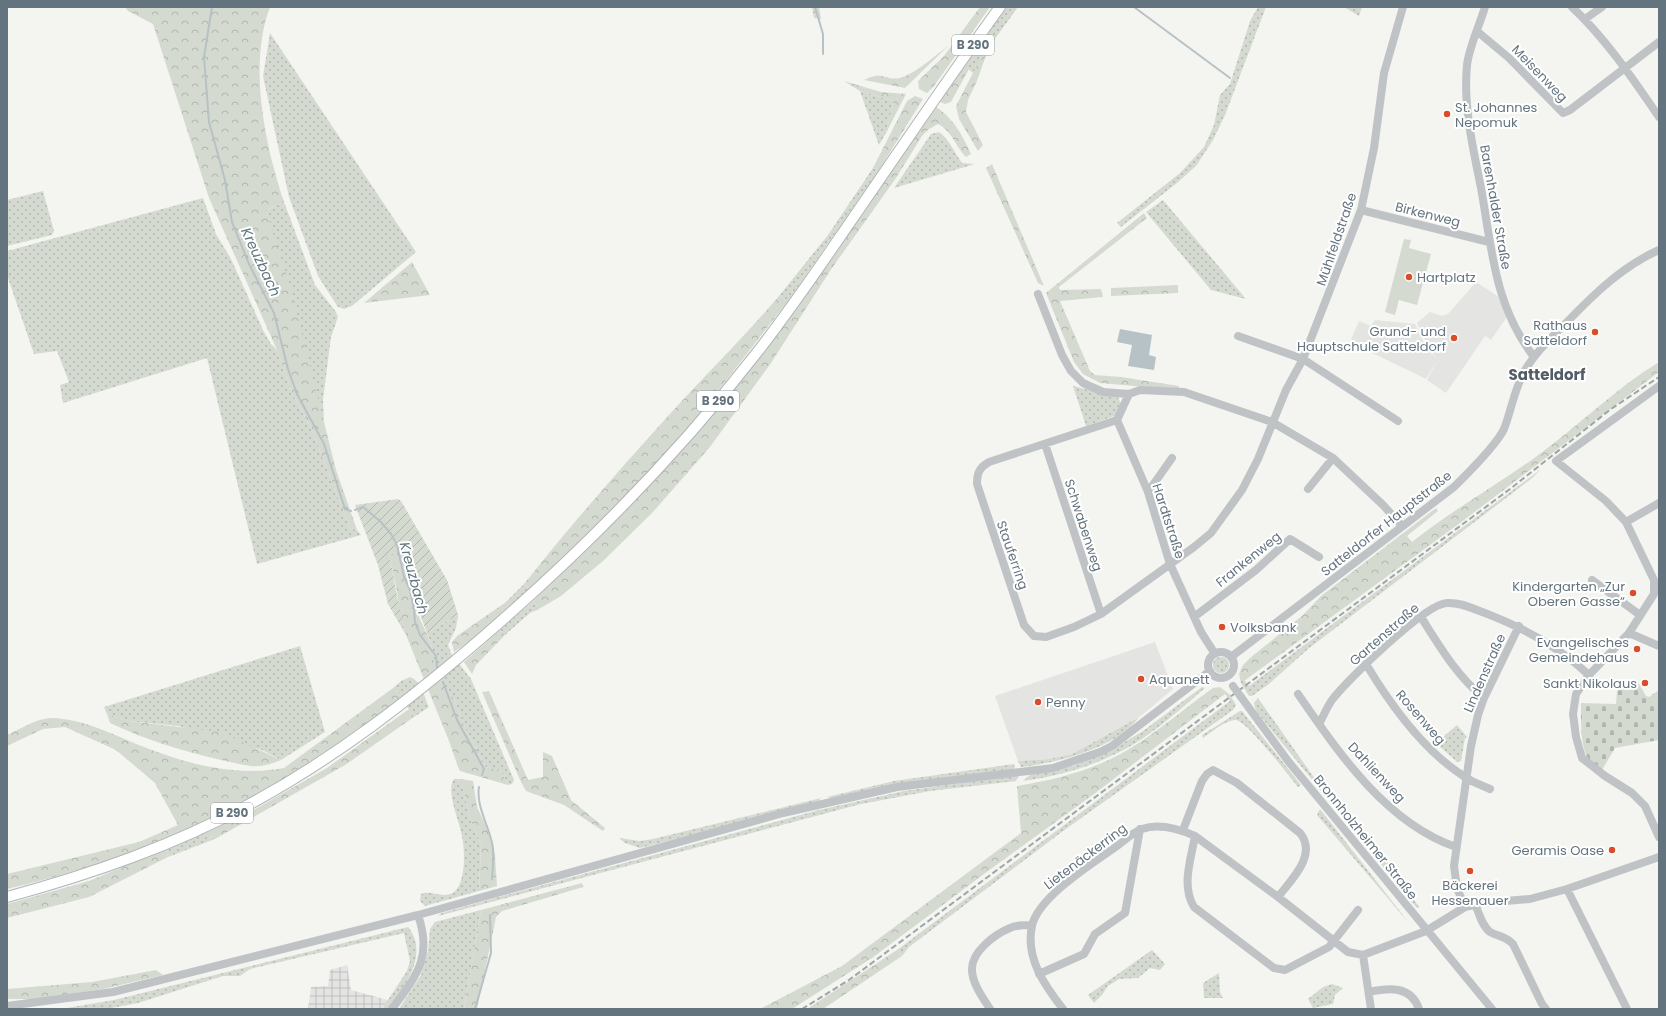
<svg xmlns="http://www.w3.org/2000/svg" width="1666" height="1016" viewBox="0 0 1666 1016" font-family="Poppins,sans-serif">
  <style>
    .built { fill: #e4e5e3 }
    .industrial { fill: url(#industrial-grid) }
    .grass { fill: url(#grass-dots) }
    .forest { fill: url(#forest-crowns) }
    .cemetery { fill: url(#cemetery-stones) }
    .garden { fill: url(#garden-furrows) }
    .pitch { fill: #d5dad1 }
    .water { fill: #b7c2c6 }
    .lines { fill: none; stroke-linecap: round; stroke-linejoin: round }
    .stream { stroke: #b7c2c6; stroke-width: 2 }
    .major-casing { stroke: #b0b5b8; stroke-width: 12 }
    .minor { stroke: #bfc3c6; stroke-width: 8 }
    .major { stroke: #fff; stroke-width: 10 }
    .rail { stroke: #9ea5a9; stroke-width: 2; stroke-dasharray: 6 3; stroke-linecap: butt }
    .minor-bridge { stroke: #bfc3c6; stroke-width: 8 }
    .poi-dot { fill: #d94d2a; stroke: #fff; stroke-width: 1.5 }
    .labels { text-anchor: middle; stroke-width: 4; stroke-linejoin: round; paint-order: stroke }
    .shield { fill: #fff; stroke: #929ea5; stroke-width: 1 }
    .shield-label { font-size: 12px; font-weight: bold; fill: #64747f }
    .street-label { font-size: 13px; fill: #64747f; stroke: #fff }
    .poi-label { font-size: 13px; fill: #64747f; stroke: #fff; text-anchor: end }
    .water-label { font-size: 14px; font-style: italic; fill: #60777d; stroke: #fff }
    .quarter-label { font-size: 15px; font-weight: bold; fill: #525d65; stroke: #fff }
  </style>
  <defs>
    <pattern id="industrial-grid" width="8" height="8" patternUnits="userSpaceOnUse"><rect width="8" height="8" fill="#e4e5e3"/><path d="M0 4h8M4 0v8" fill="none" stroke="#bcbebd"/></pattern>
    <pattern id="grass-dots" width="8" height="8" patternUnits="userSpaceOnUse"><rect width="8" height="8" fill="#d5dad1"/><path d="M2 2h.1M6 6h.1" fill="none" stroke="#b0b5af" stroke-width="1.8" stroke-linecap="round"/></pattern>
    <pattern id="forest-crowns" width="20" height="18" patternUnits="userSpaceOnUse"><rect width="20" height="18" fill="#d5dad1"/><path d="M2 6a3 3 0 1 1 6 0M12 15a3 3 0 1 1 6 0" fill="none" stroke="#b0b5af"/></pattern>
    <pattern id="cemetery-stones" width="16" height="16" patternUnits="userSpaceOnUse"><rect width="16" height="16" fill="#d5dad1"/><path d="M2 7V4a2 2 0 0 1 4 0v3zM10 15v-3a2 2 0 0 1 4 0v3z" fill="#b0b5af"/></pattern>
    <pattern id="garden-furrows" width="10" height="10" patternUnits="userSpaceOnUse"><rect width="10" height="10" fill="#d5dad1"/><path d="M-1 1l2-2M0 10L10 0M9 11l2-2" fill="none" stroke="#b0b5af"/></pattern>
  </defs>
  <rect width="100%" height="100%" fill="#f4f4f0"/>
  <path class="built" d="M1476 282 1499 297 1507 317 1491 340 1485 336 1446 393 1427 380 1438 359 1426 379 1350 342 1359 321 1371 326 1375 320 1415 324 1427 349 1437 359 1430 350 1417 323 1430 312 1442 316 1448 314Z
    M1155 642 1173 689 1142 715 1072 754 1049 759 1018 761 995 696Z"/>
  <path class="industrial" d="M347 965 351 990 388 1000 382 1009H308L311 987 328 986 330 970Z"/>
  <path class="grass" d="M1004 7H1018L989 47 973 73 962 64Z
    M1258 7H1266L1225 115 1213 140 1196 166 1177 183 1121 227 1117 223 1180 173 1204 147 1214 125 1220 95 1230 84 1250 21Z
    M1344 7H1362L1359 16Z
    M270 33 416 252 352 306 344 309 338 307 318 276 289 197 263 76Z
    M860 91 894 101 886 133 879 145Z
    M939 132C950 140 954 152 962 163L975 164 894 188 931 134Z
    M873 168 879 170 788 301 779 296 828 235Z
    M43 191 54 231 52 235 7 246V200Z
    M203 198 216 234 231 259 264 332 271 344 277 350 293 395 311 428 350 528 357 530 361 535 257 564 207 358 63 403 60 385 69 382 57 351 34 354 7 275V251Z
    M1163 200 1246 299 1211 290 1146 212Z
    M284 202 315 285 336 312 338 317 331 337 326 376 323 400 324 423 266 210Z
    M1073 386 1118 397 1121 404 1117 415 1086 426Z
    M1541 469 1531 479 1308 649 1269 684 1252 696H1249L1241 683 1239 674 1249 686Z
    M524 584 531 590 511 608 506 602Z
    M533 601 539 609 530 613 505 635 500 630Z
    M458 615 456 628 448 645 451 653 471 679 514 780 512 784 508 785 500 770 486 767 465 728 454 699 442 683 435 668 431 643 427 633Z
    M300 646 325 732 281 760 262 750 179 726 129 721 107 714 104 707Z
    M1213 665a8 8 0 1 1 16 0a8 8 0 1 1-16 0Z
    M410 677C422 681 424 697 429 707L414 717 401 697 393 688 401 681Z
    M1202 687 1205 688C1177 712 1146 741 1111 756 1084 769 1053 777 1023 781L1032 773 1073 766 1113 749 1143 731Z
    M1220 687 1230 695 1236 705 1233 710 1063 831 909 947 902 956 897 950 1230 701Z
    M1258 698 1322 789 1385 859 1419 907 1417 908 1256 711 1254 703Z
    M1240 711H1242L1301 785 1298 787C1289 776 1247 721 1236 720 1225 720 1212 732 1203 738L1202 735Z
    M1139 717C1117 748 1057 763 1021 767L1018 761 1049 759 1072 754Z
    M1457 725 1467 737 1465 738 1461 761 1457 762 1436 743Z
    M1014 764 1015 770 833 798 827 797 894 781Z
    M1019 775 1016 781 930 791 861 804 438 916 442 913 495 898 819 810 904 791Z
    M454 779H461L470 818 481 844 479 891 425 906 420 901 421 894C432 889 443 900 454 892 466 883 465 850 462 836 460 822 445 790 454 779Z
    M821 798 817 803 640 848 625 843 619 838 640 841 653 839Z
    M1320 809 1409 923 1317 815Z
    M207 832 215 839 168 857 166 849Z
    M481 910 464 1009H399L421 975 428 951 430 929 435 922Z
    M408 927C430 954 404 987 389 1009H382L407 971 410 961 404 933 250 969 240 976H223L138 1003 106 1009H61L114 1000Z
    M1152 950 1165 964 1160 970 1150 968 1138 978 1119 979 1108 986 1102 995 1094 1003 1088 995Z
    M1219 973 1220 992 1223 998H1204L1203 983Z
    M1332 984 1343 988 1335 995 1333 1004 1313 1008 1308 999 1323 987Z"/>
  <path class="forest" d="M125 7H270C248 65 265 145 284 202L266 210 290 286 336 470 357 530 350 528 311 428 293 395 277 350 209 198 153 24 128 11Z
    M812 7H819L821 19 814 18Z
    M980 7H990L934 86 927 93 919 89 918 81 944 56Z
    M949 45 905 88 864 80C883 70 885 81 900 78 914 75 937 54 949 45Z
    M989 47 977 81 968 100 966 112 983 145 978 151 959 119 956 106 976 67Z
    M962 64 969 69 951 102 945 104 940 102 946 88Z
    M844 81 881 92 906 94 886 133 894 101 860 91Z
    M915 96 923 99 879 170 873 168 907 101Z
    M935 106C953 118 962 134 971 154L966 157C955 146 953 132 938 124L929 129 922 136 896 178 830 271 771 363 710 447 653 512 603 561 561 596 539 609 533 601 599 538 689 441 790 315 850 232Z
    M992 164 1044 286 1038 283 986 168Z
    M1144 213 1147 218 1059 287 1060 290 1101 289 1103 297 1060 301 1090 371 1095 375 1121 377 1179 386V390L1100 383 1083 374 1074 362 1046 293Z
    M412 262 430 295 364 303Z
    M1178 285V293L1111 296V288Z
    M779 296 788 301C750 349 713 399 673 445 628 496 580 544 531 590L524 584C570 526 619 470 668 416 705 375 744 337 779 296Z
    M1659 362V372L1460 523 1244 681 1239 674 1243 665 1250 658 1303 615 1321 596 1436 508 1438 511 1407 536 1412 542C1452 510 1496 486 1537 456 1578 426 1615 389 1659 362Z
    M401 552 419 617 431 643 435 668 442 683 454 699 465 728 486 767 500 770 508 785 460 771 458 767 449 741 406 635 399 610 397 591 389 554Z
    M506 602 511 608 480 634 454 652 452 642 457 636Z
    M500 630 505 635 476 665 472 674 464 662Z
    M1220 687 1225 694 1094 794 984 874 872 958 792 1009H760L842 966 1021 833 1017 786C1060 779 1101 768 1137 744 1164 727 1187 706 1213 688Z
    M393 688 401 697C367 727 329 752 290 775 263 791 236 807 208 820 144 850 75 873 7 889V874L139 842 178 825 155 783 116 750 65 727 43 729 7 746V735C21 729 37 718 52 718 83 719 112 734 139 745 186 764 235 777 284 768Z
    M489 691 528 780 543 777V752L552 756 571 800 605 828 603 831 564 805 526 791 521 782 482 692Z
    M409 709 414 717 345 765 215 839 207 832 250 812 327 768Z
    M107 714 129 721 221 732 281 760C271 764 262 767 251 766 241 765 231 762 221 760 182 751 146 740 110 723Z
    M461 779 473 781 477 807 488 830 495 855 497 886 479 891 481 844 470 818Z
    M166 849 168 857 89 897 7 918V904L89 881Z
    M582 883 583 887 502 911 496 917 477 1009H464L481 910Z
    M897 950 902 956 823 1009H807Z
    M156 970 163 975 103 989 38 999H7V989L92 982Z"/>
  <path class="cemetery" d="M1636 679 1646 696 1649 697 1659 690V740L1615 748 1602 770C1598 767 1592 764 1589 760 1580 747 1581 718 1581 703L1616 704 1617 691Z"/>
  <path class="garden" d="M398 499 401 501 447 580 458 615 427 633 410 587 401 552 389 554C395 581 398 608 406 635L388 604 378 565 355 505Z"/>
  <path class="pitch" d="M1404 239 1411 240 1409 248 1431 254 1417 305 1399 300 1395 315 1385 312Z"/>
  <path class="water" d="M1120 329 1152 335 1149 355 1156 357 1154 370 1128 366 1132 345 1117 342Z"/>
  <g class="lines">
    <path class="stream" d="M212 7 204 57 209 122 225 180 232 222 249 264 274 313 288 369 297 394 324 444 345 509 351 511
      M815 7 823 34V54
      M1134 7 1230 78
      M355 510 363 507 380 521 391 534 397 545 404 577 410 590 414 610 415 622 420 635 436 656 437 668
      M443 682 457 720 484 769 482 775
      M479 787C476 804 487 823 491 839 495 851 493 866 492 879
      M475 1009 491 953 490 915"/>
    <defs>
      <path id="major" d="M7 897C91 874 173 846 250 804 335 758 411 699 484 636 585 549 673 460 755 355 789 312 820 266 851 221 900 150 949 77 1000 7"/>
    </defs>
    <use href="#major" class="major-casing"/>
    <path class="minor" d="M1485 7C1480 24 1469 47 1467 65 1463 106 1473 148 1481 188 1492 249 1494 305 1534 357
      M1572 7C1606 39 1633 79 1659 117
      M1585 19 1602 7
      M1478 32 1509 58 1563 113 1570 110 1659 42
      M1361 210 1489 242
      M1038 294 1062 355 1071 371 1083 383 1103 392 1129 394 1140 390 1184 392 1272 422 1333 458 1383 505 1402 526
      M1238 336 1303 359 1398 421
      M1659 386 1556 461 1606 501 1626 522 1654 580V594L1629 633 1589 675 1576 694 1573 714 1576 737 1582 758 1605 776 1632 793 1645 806 1659 837
      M1129 394 1117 420 1148 492 1170 564 1201 632 1215 654
      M1117 420 989 462C979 468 977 473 977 484L1024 625 1034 636 1046 637 1074 627 1101 614 1194 547 1211 533 1242 490 1258 459 1286 390 1303 359 1361 210 1374 148 1384 73 1403 7
      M1045 444 1101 614
      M1308 489 1333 458
      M1148 492 1172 458
      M1626 522 1659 503
      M1592 580 1640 615
      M1194 617 1256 570 1290 539 1319 557
      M1421 617C1440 647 1457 676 1484 698
      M1629 633 1659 646
      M1208 665a13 13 0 1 1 26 0a13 13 0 1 1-26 0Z
      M1231 657 1454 487C1468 473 1496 446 1504 429 1511 411 1514 391 1523 374 1534 353 1552 337 1568 321 1595 293 1623 266 1659 250
      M1366 664C1390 704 1425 752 1465 777 1472 782 1481 785 1490 789
      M1298 694C1338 752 1386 823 1456 847
      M1241 697 1288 761 1492 1009
      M1319 724C1323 717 1327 707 1332 700 1346 681 1426 603 1447 603 1460 602 1474 609 1485 613 1524 628 1559 647 1589 675
      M1183 830 1202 781 1207 774 1213 770 1237 783 1300 833C1318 855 1291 880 1278 897
      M1195 836C1191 859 1181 886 1194 907L1274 968 1285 970 1329 947 1358 910
      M1567 889 1627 1009
      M1475 904C1479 913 1482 926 1490 932 1499 937 1504 935 1513 944L1542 1004 1546 1009
      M1465 907 1457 888 1454 866 1471 746 1478 715 1484 698 1519 626
      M1363 955 1371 1009
      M1039 974 1084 954 1095 934 1125 913 1140 829
      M1369 992C1388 988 1411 985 1419 1009
      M7 1006 113 992 418 915 783 813 897 787 1053 768 1100 752 1112 746 1210 671
      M392 1009C416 976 433 958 418 915
      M990 1009C983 998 972 983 972 970 971 952 995 934 1010 928 1016 925 1025 925 1032 925
      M1063 1009C1045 986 1025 958 1032 926 1038 897 1093 863 1117 846 1124 841 1133 832 1142 829 1159 823 1179 829 1195 836L1278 897 1348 952 1363 955 1426 931 1465 907 1482 903 1530 899 1567 889 1659 857"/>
    <use href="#major" class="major"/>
    <path class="rail" d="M802 1009 849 980 1510 489 1611 409 1659 377"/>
    <path class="minor-bridge" d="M1233 686 1241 697"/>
  </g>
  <g class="poi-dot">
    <circle cx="1447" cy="114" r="4"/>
    <circle cx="1409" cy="277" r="4"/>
    <circle cx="1595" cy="332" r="4"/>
    <circle cx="1454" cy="338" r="4"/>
    <circle cx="1633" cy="593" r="4"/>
    <circle cx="1222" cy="627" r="4"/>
    <circle cx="1637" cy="649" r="4"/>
    <circle cx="1141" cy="679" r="4"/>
    <circle cx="1645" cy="683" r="4"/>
    <circle cx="1038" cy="702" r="4"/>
    <circle cx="1612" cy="850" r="4"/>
    <circle cx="1470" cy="871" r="4"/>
  </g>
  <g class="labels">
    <g class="shield">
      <rect x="952" y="35" width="42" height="20" rx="3"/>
      <rect x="697" y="391" width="42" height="20" rx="3"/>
      <rect x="211" y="803" width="42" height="20" rx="3"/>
    </g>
    <g class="shield-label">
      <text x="973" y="49">B 290</text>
      <text x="718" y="405">B 290</text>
      <text x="232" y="817">B 290</text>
    </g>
    <g class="street-label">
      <text transform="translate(1540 73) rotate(46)" y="5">Meisenweg</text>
      <text transform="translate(1496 207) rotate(80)" y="5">Barenhalder Straße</text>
      <text transform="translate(1428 214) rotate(14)" y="5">Birkenweg</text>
      <text transform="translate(1336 239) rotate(-71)" y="5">Mühlfeldstraße</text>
      <text transform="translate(1169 521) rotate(72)" y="5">Hardtstraße</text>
      <text transform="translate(1386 523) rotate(-38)" y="5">Satteldorfer Hauptstraße</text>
      <text transform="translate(1084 525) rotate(72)" y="5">Schwabenweg</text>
      <text transform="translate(1013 555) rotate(71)" y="5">Stauferring</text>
      <text transform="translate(1248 559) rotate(-39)" y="5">Frankenweg</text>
      <text transform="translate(1384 634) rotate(-41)" y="5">Gartenstraße</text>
      <text transform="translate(1484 673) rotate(-66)" y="5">Lindenstraße</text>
      <text transform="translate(1421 717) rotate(49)" y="5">Rosenweg</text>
      <text transform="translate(1377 772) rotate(47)" y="5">Dahlienweg</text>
      <text transform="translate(1366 837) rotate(51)" y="5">Bronnholzheimer Straße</text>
      <text transform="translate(1085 856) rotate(-37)" y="5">Lietenäckerring</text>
    </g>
    <g class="poi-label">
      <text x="1455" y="112" text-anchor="start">St. Johannes<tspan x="1455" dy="15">Nepomuk</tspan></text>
      <text x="1417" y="282" text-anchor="start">Hartplatz</text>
      <text x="1587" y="330">Rathaus<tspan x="1587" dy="15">Satteldorf</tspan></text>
      <text x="1446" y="336">Grund- und<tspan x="1446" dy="15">Hauptschule Satteldorf</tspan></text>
      <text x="1625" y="591">Kindergarten „Zur<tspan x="1625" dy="15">Oberen Gasse“</tspan></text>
      <text x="1230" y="632" text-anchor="start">Volksbank</text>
      <text x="1629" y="647">Evangelisches<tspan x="1629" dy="15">Gemeindehaus</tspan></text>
      <text x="1149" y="684" text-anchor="start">Aquanett</text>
      <text x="1637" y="688">Sankt Nikolaus</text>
      <text x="1046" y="707" text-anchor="start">Penny</text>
      <text x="1604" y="855">Geramis Oase</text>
      <text x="1470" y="890" text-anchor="middle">Bäckerei<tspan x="1470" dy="15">Hessenauer</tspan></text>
    </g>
    <g class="water-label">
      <text transform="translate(261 262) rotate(65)" y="5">Kreuzbach</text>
      <text transform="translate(414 578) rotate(75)" y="5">Kreuzbach</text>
    </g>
    <g class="quarter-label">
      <text x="1547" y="380">Satteldorf</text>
    </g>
  </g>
  <rect width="1666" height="1016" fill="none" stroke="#64747f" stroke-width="16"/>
</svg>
